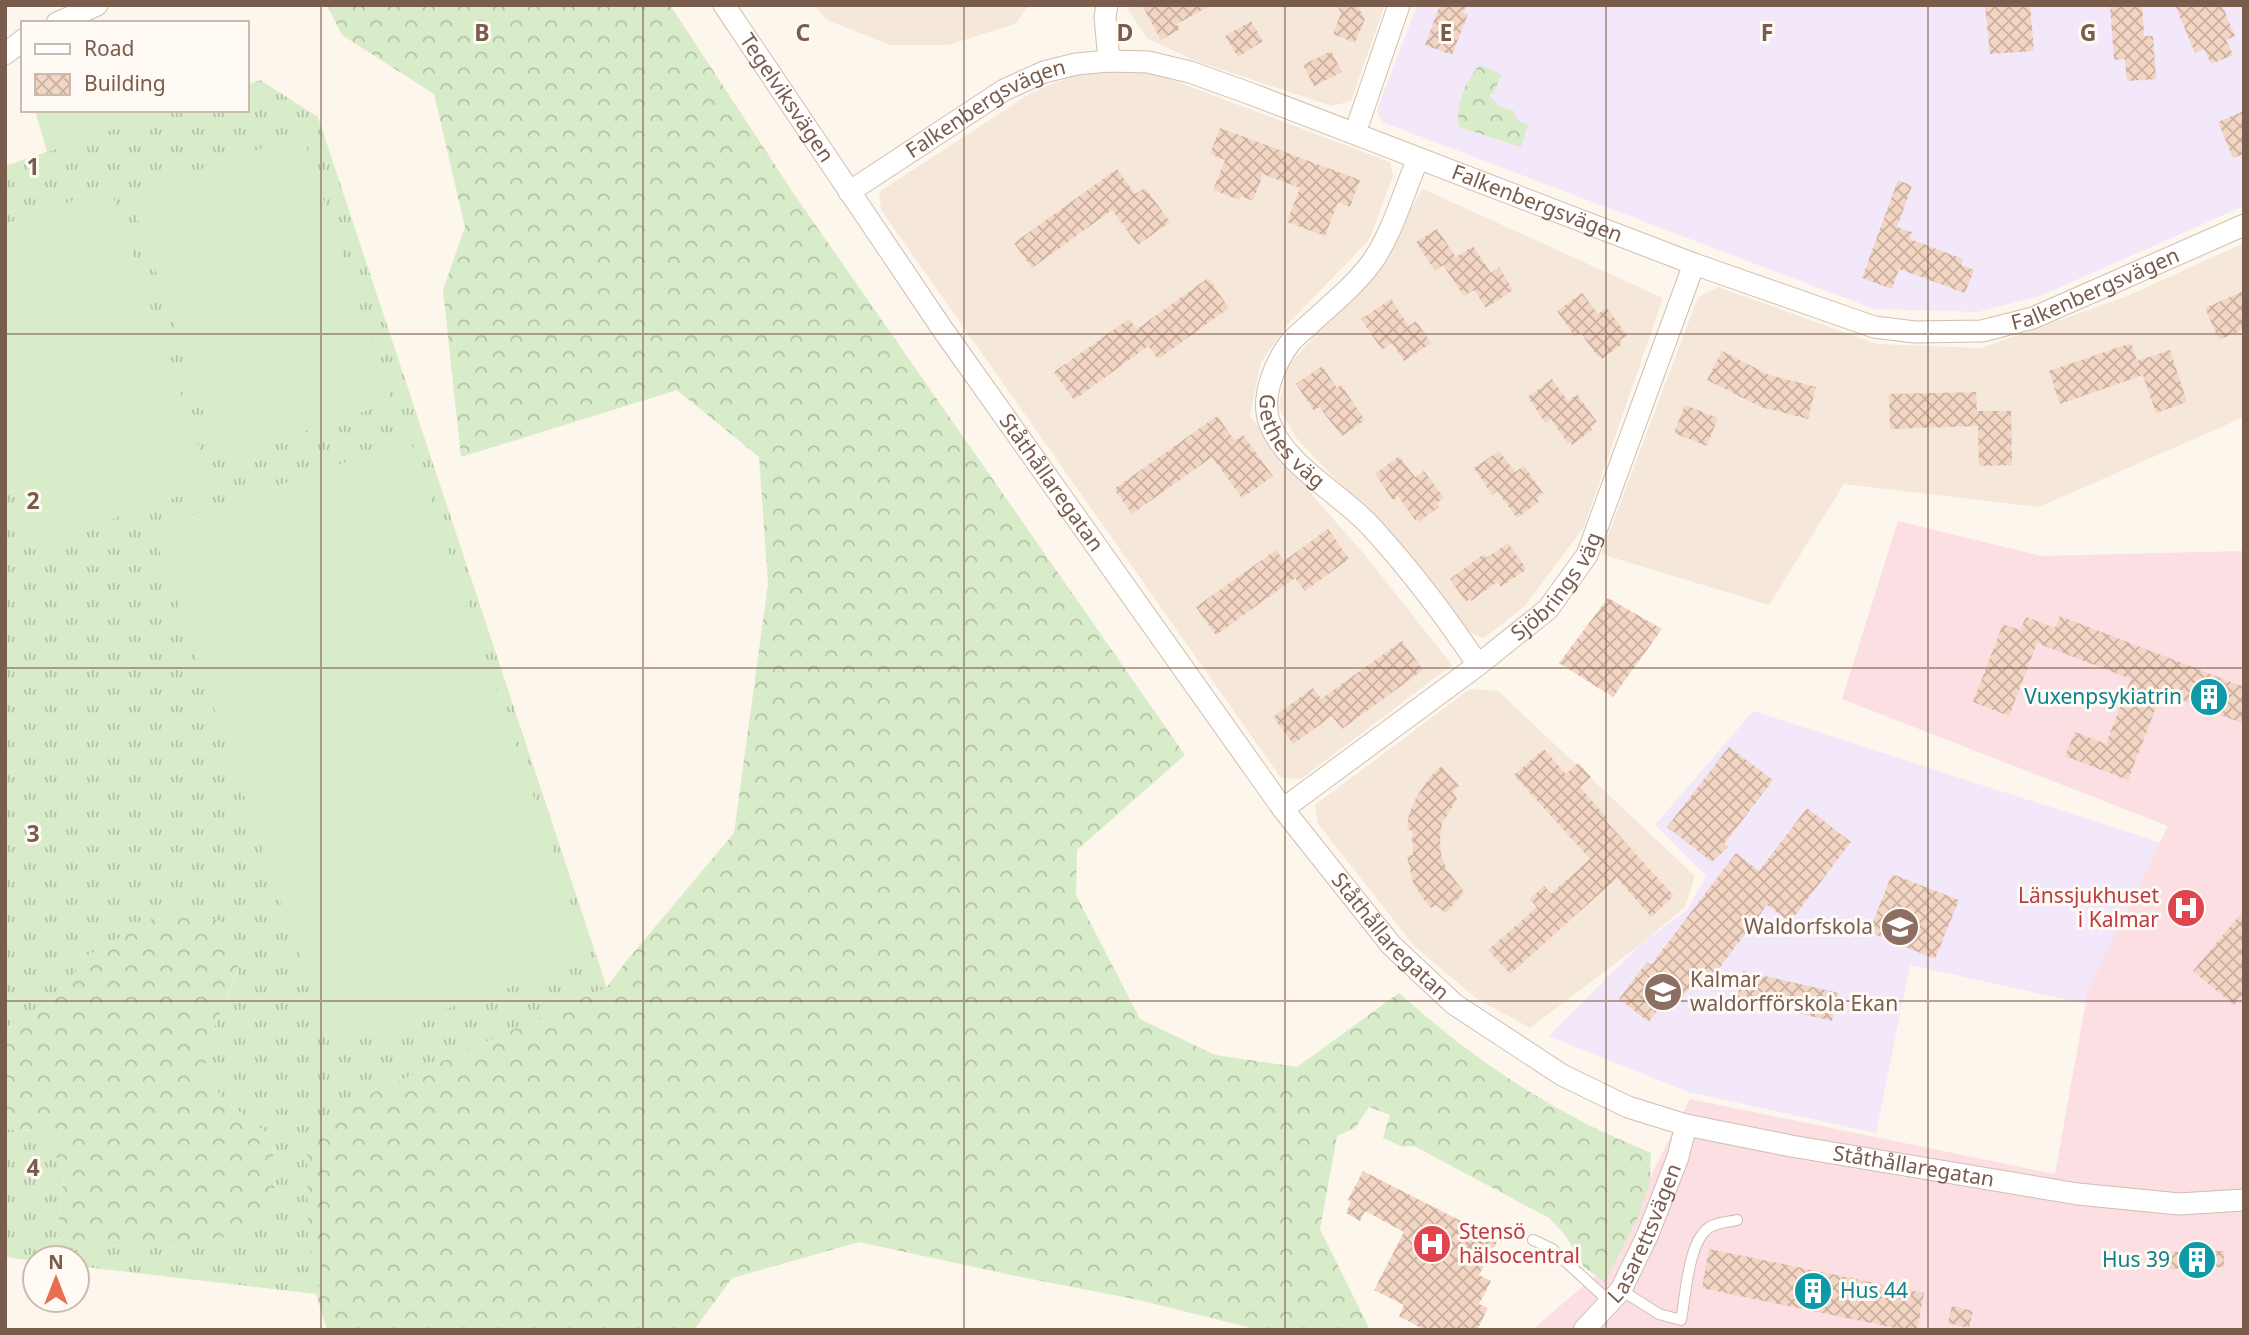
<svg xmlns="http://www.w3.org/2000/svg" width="2249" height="1335" viewBox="0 0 2249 1335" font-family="'Noto Sans',sans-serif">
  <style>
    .residential { fill: #f5e8da }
    .education { fill: #f3e8fa }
    .medical { fill: #fbdfe3 }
    .grass { fill: url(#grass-tufts) }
    .forest { fill: url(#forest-crowns) }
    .garden { fill: #d8ecc9 }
    .building { fill: url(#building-cross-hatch) }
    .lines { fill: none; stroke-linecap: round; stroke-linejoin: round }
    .service-casing { stroke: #d1beb0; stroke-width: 12 }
    .minor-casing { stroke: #d1beb0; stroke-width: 23 }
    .service { stroke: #fff; stroke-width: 10 }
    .minor { stroke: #fff; stroke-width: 21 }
    .grid { fill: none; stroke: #7a5c4d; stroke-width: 2; stroke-opacity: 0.55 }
    .labels { text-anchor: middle; stroke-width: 6; stroke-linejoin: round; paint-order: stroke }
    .street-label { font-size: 21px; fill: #7a5c4d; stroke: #fffaf3 }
    .culture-label { font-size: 21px; fill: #0d838f; stroke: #fffaf3; text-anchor: end }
    .health-label { font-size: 21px; fill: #be3a42; stroke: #fffaf3; text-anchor: end }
    .education-label { font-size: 21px; fill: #785e54; stroke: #fffaf3; text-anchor: end }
    .grid-label { font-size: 23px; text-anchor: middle; font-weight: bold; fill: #7a5c4d; stroke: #fffaf3; stroke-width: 6; stroke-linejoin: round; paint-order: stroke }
  </style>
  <defs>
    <pattern id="grass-tufts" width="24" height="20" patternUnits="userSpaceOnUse" patternTransform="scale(1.75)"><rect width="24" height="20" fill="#d8ecc9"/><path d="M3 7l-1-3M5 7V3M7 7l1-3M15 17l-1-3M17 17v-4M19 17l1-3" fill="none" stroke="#b4c2a5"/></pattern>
    <pattern id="forest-crowns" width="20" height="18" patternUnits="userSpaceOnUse" patternTransform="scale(1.75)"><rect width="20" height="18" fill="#d8ecc9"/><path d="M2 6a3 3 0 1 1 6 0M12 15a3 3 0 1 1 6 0" fill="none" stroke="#b4c2a5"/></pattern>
    <pattern id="building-cross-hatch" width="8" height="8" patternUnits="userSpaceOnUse" patternTransform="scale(1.75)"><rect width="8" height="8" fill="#f3d5c3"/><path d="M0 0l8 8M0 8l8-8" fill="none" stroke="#cab0a1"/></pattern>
  </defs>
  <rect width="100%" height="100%" fill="#fdf6ec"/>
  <path class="residential" d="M813 5H1029L1015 24 948 45H890L827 20Z
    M1125 5H1385L1351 101 1332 106 1193 60 1147 38Z
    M1143 69 1390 162 1393 176 1369 240 1288 324 1261 362 1250 416 1319 503 1365 555 1452 665 1301 779 1281 778 881 210 879 192 1031 93 1071 76Z
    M1423 189 1663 298 1584 527 1525 606 1484 638 1466 631 1400 547 1297 439 1278 407 1288 366 1367 277Z
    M2244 243V417L2039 507 1844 484 1769 605 1601 554 1698 297 1718 287 1877 344 1981 348 2125 297Z
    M1470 689 1498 691 1695 876 1685 907 1641 944 1530 1028 1476 998 1415 947 1318 824 1315 805Z"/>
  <path class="education" d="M1417 5H2244V206L2040 296 1978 312 1874 309 1382 122 1377 110Z
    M1753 711 2171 846 2104 1008 1910 965 1876 1133 1688 1092 1549 1036 1641 944 1687 910 1706 876 1655 825Z"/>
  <path class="medical" d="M1898 521 2041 556 2244 551V1330H1532L1602 1270 1690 1099 2055 1174 2088 990 2168 826 1842 699Z"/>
  <path class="grass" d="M260 80 318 117 607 988 337 1109 307 1132 325 1271 316 1294 77 1266V1258H35V1261L5 1257V1129L47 1132 64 1175 56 1239 101 1245 186 1248 248 1227 275 1201 273 1138 227 1102 203 1076 212 1032 239 970 118 939 83 958 66 992 5 1028V465L33 546 110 189 5 224V166L170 110H247V85Z"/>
  <path class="forest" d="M327 5H670L796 197 1185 755 1077 850 1076 895 1140 1019 1215 1055 1297 1067 1399 993C1456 1044 1519 1090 1587 1124 1608 1135 1629 1143 1651 1153L1650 1183 1637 1219 1605 1282 1584 1267 1565 1235 1549 1218 1414 1146 1403 1147 1383 1138 1390 1115 1369 1107 1355 1128 1337 1136 1320 1229 1370 1330H1259L1139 1300 1011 1275 859 1242 732 1278 694 1330H327L316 1294 325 1271 308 1248 307 1132 337 1109 607 987 624 964 734 833 768 584 759 457 677 390 461 457 443 290 465 227 434 94 342 35Z
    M1480 65 1499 73 1501 76 1494 92 1489 95 1500 107 1514 111 1517 120 1528 125 1521 147 1459 127C1455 107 1465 80 1480 65Z
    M171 908 221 921 239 969 212 1032 203 1076 227 1102 273 1138 275 1201 248 1227 186 1248 101 1245 56 1239 64 1176 47 1132 5 1129V1028L66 992 83 958Z"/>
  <path class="garden" d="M35 110H170L47 152Z
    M302 135 392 402 220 460 129 193Z
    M110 188 212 485 33 546 5 465V224Z
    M410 440 590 959 332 1049 152 529Z"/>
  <path class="building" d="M1142 5H1211L1177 24 1180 29 1161 40Z
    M1337 5H1357L1365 19 1355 43 1333 34 1341 13Z
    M1440 5H1466L1463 13 1468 14 1452 55 1425 45Z
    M1985 5H2030L2034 51 1990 54Z
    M2110 5H2142L2144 36H2153L2156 79 2127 81 2125 59 2114 60Z
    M2175 5H2222L2235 36 2226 40 2233 55 2211 64 2204 49 2195 53Z
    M1251 21 1263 41 1238 57 1225 36Z
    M1331 51 1342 72 1314 86 1303 65Z
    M2244 111V154L2233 158 2218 122Z
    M1220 128 1360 180 1350 207 1338 202 1325 236 1287 222 1300 188 1263 174 1253 201 1241 196 1240 200 1213 190 1225 160 1210 154Z
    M1117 169 1135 194 1145 188 1170 222 1138 245 1112 210 1032 268 1014 243Z
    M1898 180 1912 186 1897 227 1912 232 1910 239 1963 259 1961 265 1974 270 1965 293 1899 269 1892 289 1862 278Z
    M1437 229 1456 257 1473 246 1491 273 1499 267 1513 290 1486 308 1474 290 1464 296 1443 265 1435 271 1416 242Z
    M1208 278 1229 308 1158 359 1148 346 1074 400 1054 372 1129 319 1137 329Z
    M2244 291V329L2219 340 2205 308Z
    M1582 293 1598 314 1607 308 1627 335 1620 340 1622 344 1602 359 1600 356 1598 357 1581 333 1575 337 1557 311Z
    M1391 299 1409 326 1416 321 1431 343 1404 361 1392 343 1382 350 1361 319Z
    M2131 343 2137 361 2170 350 2187 402 2156 413 2143 375 2060 404 2049 371Z
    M1722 351 1769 375 1816 387 1808 419 1761 407 1707 380Z
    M1322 366 1337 388 1341 385 1365 420 1342 436 1319 407 1314 411 1296 384Z
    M1552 379 1568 401 1577 394 1597 422 1590 427 1592 430 1572 445 1570 442 1568 444 1551 419 1545 423 1528 397Z
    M1976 392 1977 411H2011L2012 465 1979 466 1978 426 1890 429 1889 394Z
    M1685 405 1718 418 1707 446 1674 433Z
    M1217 416 1235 441 1243 435 1273 476 1242 498 1212 457 1132 514 1114 489Z
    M1499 451 1515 472 1524 466 1543 493 1537 498 1539 502 1517 518 1497 491 1492 495 1474 468Z
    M1399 456 1415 477 1424 471 1444 498 1437 503 1439 507 1419 522 1417 519 1415 520 1398 496 1393 500 1375 474Z
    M1328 529 1349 559 1305 591 1295 578 1216 635 1196 607 1276 550 1284 561Z
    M1508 543 1526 568 1524 571 1501 587 1497 582 1471 601 1470 599 1466 602 1450 579 1484 554 1486 558Z
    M1608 598 1662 629 1613 697 1559 663Z
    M2060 616 2244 687V724L2162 692 2128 780 2065 756 2075 732 2106 744 2131 679 2037 643 2009 716 1973 702 2003 624 2020 630 2026 617 2055 628Z
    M1402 641 1423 670 1342 729 1332 716 1293 744 1273 717 1313 688 1321 699Z
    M1729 747 1773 780 1724 844 1728 847 1712 862 1667 827Z
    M1544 749 1566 774 1578 763 1591 777 1580 787 1607 818 1605 820 1674 896 1651 917 1617 878 1510 974 1488 950 1537 907 1530 899 1544 886 1551 894 1590 859 1514 775Z
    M1441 766 1459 786 1453 793 1457 799 1442 824 1440 839 1441 854 1447 870 1464 892 1446 913 1436 905 1431 908 1422 897 1413 882 1407 856 1413 855 1412 831 1407 829 1409 814 1416 798 1429 778Z
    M1807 808 1851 842 1790 922 1767 905 1708 983 1698 976 1675 1007 1665 1000 1649 1022 1619 999 1647 962 1651 965 1736 853 1759 871Z
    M1892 874 1959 900 1935 959 1869 932Z
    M2244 910V993L2234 1005 2193 971Z
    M1743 971 1839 993 1832 1021 1737 999Z
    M1363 1171 1498 1240 1479 1275 1491 1281 1479 1304 1488 1308 1477 1330H1425L1399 1316 1404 1305 1374 1290 1404 1232 1365 1211 1360 1221 1346 1213 1351 1202 1348 1200Z
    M1709 1249 1924 1293 1917 1330H1905L1702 1288Z
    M2224 1251V1267L2169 1269V1252Z
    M1952 1306 1973 1311 1969 1328 1948 1323Z"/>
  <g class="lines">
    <defs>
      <path id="service" d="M1533 1240 1552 1249 1610 1302
        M1621 1290 1659 1314 1681 1320C1686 1295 1688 1240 1710 1227 1718 1222 1729 1222 1737 1220"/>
      <g id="minor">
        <path id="s1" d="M724 5 943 330 1283 809 1391 945 1454 1004 1562 1075 1628 1107 1686 1125 1791 1146 2078 1194 2179 1204 2244 1200"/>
        <path d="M1107 5 1105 17 1109 61"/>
        <path d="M57 23 97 5"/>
        <path d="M5 54 23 40"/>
        <path d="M1355 133 1399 5"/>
        <path id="s2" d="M1418 159C1404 191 1392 234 1372 262 1356 284 1333 303 1312 322 1305 329 1295 336 1289 344 1274 365 1260 399 1270 424 1287 468 1344 495 1374 530 1412 572 1447 618 1478 665"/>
        <path id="s3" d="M849 192 1004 90 1044 72 1076 64 1109 61 1148 62 1190 72 1254 95 1694 264 1874 327 1915 332 1982 331 2033 318 2244 225"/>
        <path id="s4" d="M1283 809 1478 665 1548 609 1587 555 1694 264"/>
        <path id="s5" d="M1584 1330 1621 1290 1648 1234 1678 1157 1686 1125"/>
      </g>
    </defs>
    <use href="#service" class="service-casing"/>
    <use href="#minor" class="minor-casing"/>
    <use href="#service" class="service"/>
    <use href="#minor" class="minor"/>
  </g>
  <path class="grid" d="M321 5V1330M643 5V1330M964 5V1330M1285 5V1330M1606 5V1330M1928 5V1330M5 334H2244M5 668H2244M5 1001H2244"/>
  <defs>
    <symbol id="building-disc" viewBox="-11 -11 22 22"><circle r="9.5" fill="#0f9aa8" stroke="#fffaf3"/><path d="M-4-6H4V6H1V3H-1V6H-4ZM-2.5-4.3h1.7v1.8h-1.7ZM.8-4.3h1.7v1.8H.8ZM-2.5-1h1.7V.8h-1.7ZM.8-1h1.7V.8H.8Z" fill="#fff"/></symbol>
    <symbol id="hospital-disc" viewBox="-11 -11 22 22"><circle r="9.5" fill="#e0444e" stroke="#fffaf3"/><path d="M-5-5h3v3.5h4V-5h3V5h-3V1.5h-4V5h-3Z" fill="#fff"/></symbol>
    <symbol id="school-disc" viewBox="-11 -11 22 22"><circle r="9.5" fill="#8d6e63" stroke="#fffaf3"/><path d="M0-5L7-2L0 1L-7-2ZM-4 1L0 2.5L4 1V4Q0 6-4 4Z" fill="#fff"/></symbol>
  </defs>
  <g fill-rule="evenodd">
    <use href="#building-disc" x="2187" y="675" width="44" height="44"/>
    <use href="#hospital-disc" x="2164" y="886" width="44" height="44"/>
    <use href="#school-disc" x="1878" y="905" width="44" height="44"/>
    <use href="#school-disc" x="1641" y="970" width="44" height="44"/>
    <use href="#hospital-disc" x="1410" y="1222" width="44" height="44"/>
    <use href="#building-disc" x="2175" y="1238" width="44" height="44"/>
    <use href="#building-disc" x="1791" y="1269" width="44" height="44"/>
  </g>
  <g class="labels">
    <g class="street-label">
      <text dy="7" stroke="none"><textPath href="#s1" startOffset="112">Tegelviksvägen</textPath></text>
      <text dy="7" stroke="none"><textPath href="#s3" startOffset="161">Falkenbergsvägen</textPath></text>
      <text dy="7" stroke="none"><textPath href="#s3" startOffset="749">Falkenbergsvägen</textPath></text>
      <text dy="7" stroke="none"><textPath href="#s3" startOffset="1337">Falkenbergsvägen</textPath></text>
      <text dy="7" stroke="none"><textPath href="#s2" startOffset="340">Gethes väg</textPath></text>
      <text dy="7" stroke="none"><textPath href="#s1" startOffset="579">Ståthållaregatan</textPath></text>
      <text dy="7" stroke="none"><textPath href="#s4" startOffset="355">Sjöbrings väg</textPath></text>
      <text dy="7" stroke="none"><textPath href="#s1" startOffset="1146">Ståthållaregatan</textPath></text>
      <text dy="7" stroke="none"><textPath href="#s1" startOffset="1734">Ståthållaregatan</textPath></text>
      <text dy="7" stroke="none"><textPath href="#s5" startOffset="116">Lasarettsvägen</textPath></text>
    </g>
    <g class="culture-label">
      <text x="2182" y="704">Vuxenpsykiatrin</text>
      <text x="2170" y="1267">Hus 39</text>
      <text x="1840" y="1298" text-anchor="start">Hus 44</text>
    </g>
    <g class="health-label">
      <text x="2159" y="903">Länssjukhuset<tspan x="2159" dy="24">i Kalmar</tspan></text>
      <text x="1459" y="1239" text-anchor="start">Stensö<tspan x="1459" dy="24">hälsocentral</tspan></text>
    </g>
    <g class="education-label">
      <text x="1873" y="934">Waldorfskola</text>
      <text x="1690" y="987" text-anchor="start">Kalmar<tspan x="1690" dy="24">waldorfförskola Ekan</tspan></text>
    </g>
  </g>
  <g class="grid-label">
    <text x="482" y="41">B</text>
    <text x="803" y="41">C</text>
    <text x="1125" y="41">D</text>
    <text x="1446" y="41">E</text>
    <text x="1767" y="41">F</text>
    <text x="2088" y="41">G</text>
    <text x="33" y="175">1</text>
    <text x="33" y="509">2</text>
    <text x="33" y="842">3</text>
    <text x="33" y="1176">4</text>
  </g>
  <rect width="2249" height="1335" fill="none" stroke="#7a5c4d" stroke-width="14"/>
  <rect x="21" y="21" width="228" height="91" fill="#fffaf3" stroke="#cabbb1" stroke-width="2"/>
  <rect x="35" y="44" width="35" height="10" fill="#ffffff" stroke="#cabbb1" stroke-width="2"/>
  <text x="84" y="56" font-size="21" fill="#7a5c4d">Road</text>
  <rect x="35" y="74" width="35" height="21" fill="url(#building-cross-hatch)" stroke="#cabbb1" stroke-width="2"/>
  <text x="84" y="91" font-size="21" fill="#7a5c4d">Building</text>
  <g transform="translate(56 1279)"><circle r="33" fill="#fffaf3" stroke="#cabbb1" stroke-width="2"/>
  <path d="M0-5L12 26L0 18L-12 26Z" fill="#e76f51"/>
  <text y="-10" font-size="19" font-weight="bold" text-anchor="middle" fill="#7a5c4d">N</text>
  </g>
</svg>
